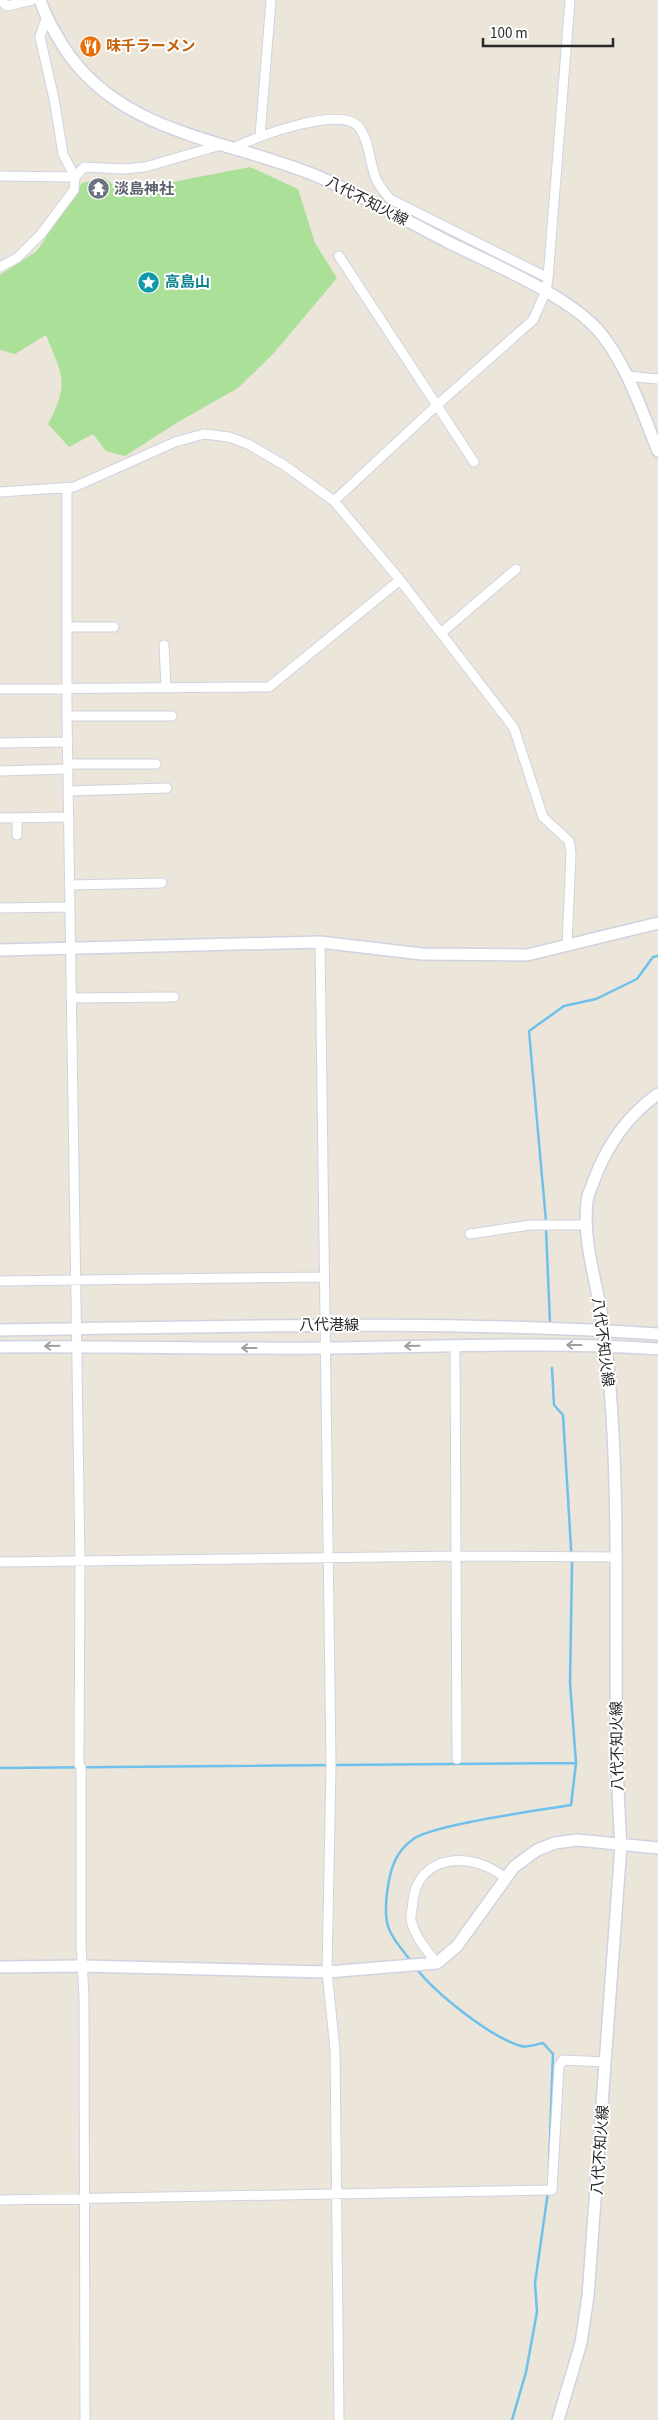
<svg xmlns="http://www.w3.org/2000/svg" width="658" height="2420" viewBox="0 0 658 2420" font-family="'Source Sans 3','Noto Sans JP',sans-serif">
  <style>
    .green { fill: #abe098 }
    .lines { fill: none; stroke-linecap: round; stroke-linejoin: round }
    .stream { stroke: #6fc1eb; stroke-width: 2.5 }
    .street-casing { stroke: #d0d2e1; stroke-width: 11 }
    .secondary-casing { stroke: #d0d2e1; stroke-width: 14 }
    .street { stroke: #fff; stroke-width: 9 }
    .secondary { stroke: #fff; stroke-width: 11 }
    .oneway { stroke: #9f9f9f }
    .labels { text-anchor: middle; stroke-width: 4; stroke-linejoin: round; paint-order: stroke }
    .food-label { font-size: 15px; font-weight: bold; fill: #c56008; stroke: #fff; text-anchor: start }
    .worship-label { font-size: 15px; font-weight: bold; fill: #5b616d; stroke: #fff; text-anchor: start }
    .street-label { font-size: 15px; fill: #292929; stroke: #fff }
    .culture-label { font-size: 15px; font-weight: bold; fill: #0d838f; stroke: #fff; text-anchor: start }
  </style>
  <rect width="100%" height="100%" fill="#ebe5da"/>
  <path class="green" d="M250 167 298 189 315 243 337 278 273 354 238 388 178 422 125 456 106 451 93 434 69 447 48 424C70 383 62 375 46 335L15 354 0 350V275L37 251 82 183 104 177 121 192Z"/>
  <g class="lines">
    <path class="stream" d="M546 1221 529 1031 564 1006 596 999 637 979 653 957 658 956
      M546 1229 550 1323
      M0 1768 576 1763
      M411 1961C387 1931 382 1925 388 1886 391 1867 396 1852 412 1840 429 1825 542 1810 571 1805L576 1763 570 1683 572 1565 563 1415 554 1405 552 1368
      M416 1968C435 1993 490 2037 521 2046 527 2048 537 2044 543 2043L553 2054 549 2166
      M512 2420 526 2372 537 2312 535 2283 548 2192"/>
    <defs>
      <path id="street" d="M0 0 7 6 32 0
        M260 136 271 0
        M235 147C257 137 346 102 361 130 371 146 369 164 377 181 380 187 386 194 390 199L548 278
        M0 176 75 177
        M75 177 84 167 123 169 145 167 221 145
        M339 256 474 462
        M0 267 17 258 41 234 74 190 75 177 63 154 54 99 40 37 46 19
        M626 376 658 379
        M67 489V716L80 1560 79 1764 81 1768V1944L84 1996 85 2420
        M0 492 74 487 175 442 204 434 229 437 248 444 284 465 334 501 400 580 514 728 543 817 569 841 571 853 567 946
        M334 501 436 406 533 320 546 291 548 278 570 0
        M67 627H114
        M441 633 516 569
        M164 645 166 687
        M0 689 269 687 400 580
        M67 716H172
        M0 743 68 742
        M68 764H156
        M0 771 68 769
        M68 791 167 788
        M0 818 69 817
        M17 835V818
        M69 885 162 883
        M0 908 70 907
        M320 942 331 1765 327 1972 335 2049 339 2420
        M71 998 174 997
        M470 1234 530 1225H586
        M0 1281 324 1277
        M455 1345 457 1759
        M0 1562 457 1556 615 1557
        M437 1963C427 1951 415 1937 411 1920 410 1915 413 1907 413 1901 418 1853 474 1851 505 1878
        M0 2200 552 2190 559 2066 563 2060 605 2062"/>
      <path id="secondary" d="M40 0C46 18 54 31 63 46 120 136 230 139 319 177 363 196 405 220 448 242 492 264 565 294 597 329 627 363 641 410 658 451
        M0 950 320 942 422 954 527 955 658 923
        M0 1330C219 1327 439 1319 658 1334
        M0 1347C108 1346 217 1349 325 1348 436 1347 547 1341 658 1349
        M0 1967 82 1966 327 1972 437 1963 457 1946 514 1867 537 1850 555 1843 577 1840 658 1848
        M558 2420 581 2343 588 2296 621 1845C611 1702 621 1558 612 1415 610 1387 608 1358 604 1330 599 1288 582 1245 587 1202 587 1195 592 1187 594 1180 607 1145 627 1116 658 1094"/>
    </defs>
    <use href="#street" class="street-casing"/>
    <use href="#secondary" class="secondary-casing"/>
    <use href="#street" class="street"/>
    <use href="#secondary" class="secondary"/>
  </g>
  <defs><path id="oneway-shaft" d="M-6 0H5M1.5-3L5.5 0L1.5 3" fill="none" stroke-width="1.6" stroke-linecap="round" stroke-linejoin="round" transform="scale(1.25)"/></defs>
  <g class="oneway">
    <use href="#oneway-shaft" transform="translate(574 1345) rotate(-180)"/>
    <use href="#oneway-shaft" transform="translate(52 1346) rotate(179)"/>
    <use href="#oneway-shaft" transform="translate(412 1346) rotate(179)"/>
    <use href="#oneway-shaft" transform="translate(249 1348) rotate(-180)"/>
  </g>
  <defs>
    <symbol id="restaurant-disc" viewBox="-11 -11 22 22"><circle r="9.5" fill="#e8710a" stroke="#fff"/><path d="M-5-6h1v4h1v-4h1v4h1v-4h1v5L-1.5 .5V6h-2V.5L-5-1ZM5-6V6H3V1.5H1.5Q1.5-4 5-6Z" fill="#fff"/></symbol>
    <symbol id="temple-disc" viewBox="-11 -11 22 22"><circle r="9.5" fill="#6b7280" stroke="#fff"/><path d="M0-6L5-2H3V0L6.5 2.5H4V6H1.5V3h-3V6H-4V2.5H-6.5L-3 0V-2H-5Z" fill="#fff"/></symbol>
    <symbol id="sight-disc" viewBox="-11 -11 22 22"><circle r="9.5" fill="#0f9aa8" stroke="#fff"/><path d="M0-6L1.8-2.2L6-1.7L2.9 1.2L3.7 5.4L0 3.3L-3.7 5.4L-2.9 1.2L-6-1.7L-1.8-2.2Z" fill="#fff"/></symbol>
  </defs>
  <g fill-rule="evenodd">
    <use href="#restaurant-disc" x="78" y="34" width="25" height="25"/>
    <use href="#temple-disc" x="86" y="176" width="25" height="25"/>
    <use href="#sight-disc" x="136" y="270" width="25" height="25"/>
  </g>
  <g class="labels">
    <g class="food-label">
      <text x="106" y="51">味千ラーメン</text>
    </g>
    <g class="worship-label">
      <text x="114" y="194">淡島神社</text>
    </g>
    <g class="street-label">
      <text transform="translate(367 201) rotate(27)" y="5">八代不知火線</text>
      <text x="329" y="1330">八代港線</text>
      <text transform="translate(603 1342) rotate(83)" y="5">八代不知火線</text>
      <text transform="translate(617 1746) rotate(-91)" y="5">八代不知火線</text>
      <text transform="translate(600 2150) rotate(-86)" y="5">八代不知火線</text>
    </g>
    <g class="culture-label">
      <text x="165" y="287">高島山</text>
    </g>
  </g>
  <path d="M483 38v8h130v-8" fill="none" stroke="#292929" stroke-width="2.5"/>
  <text x="490" y="38" font-size="15" fill="#292929" stroke="#ffffff" stroke-width="4" paint-order="stroke">100 m</text>
</svg>
